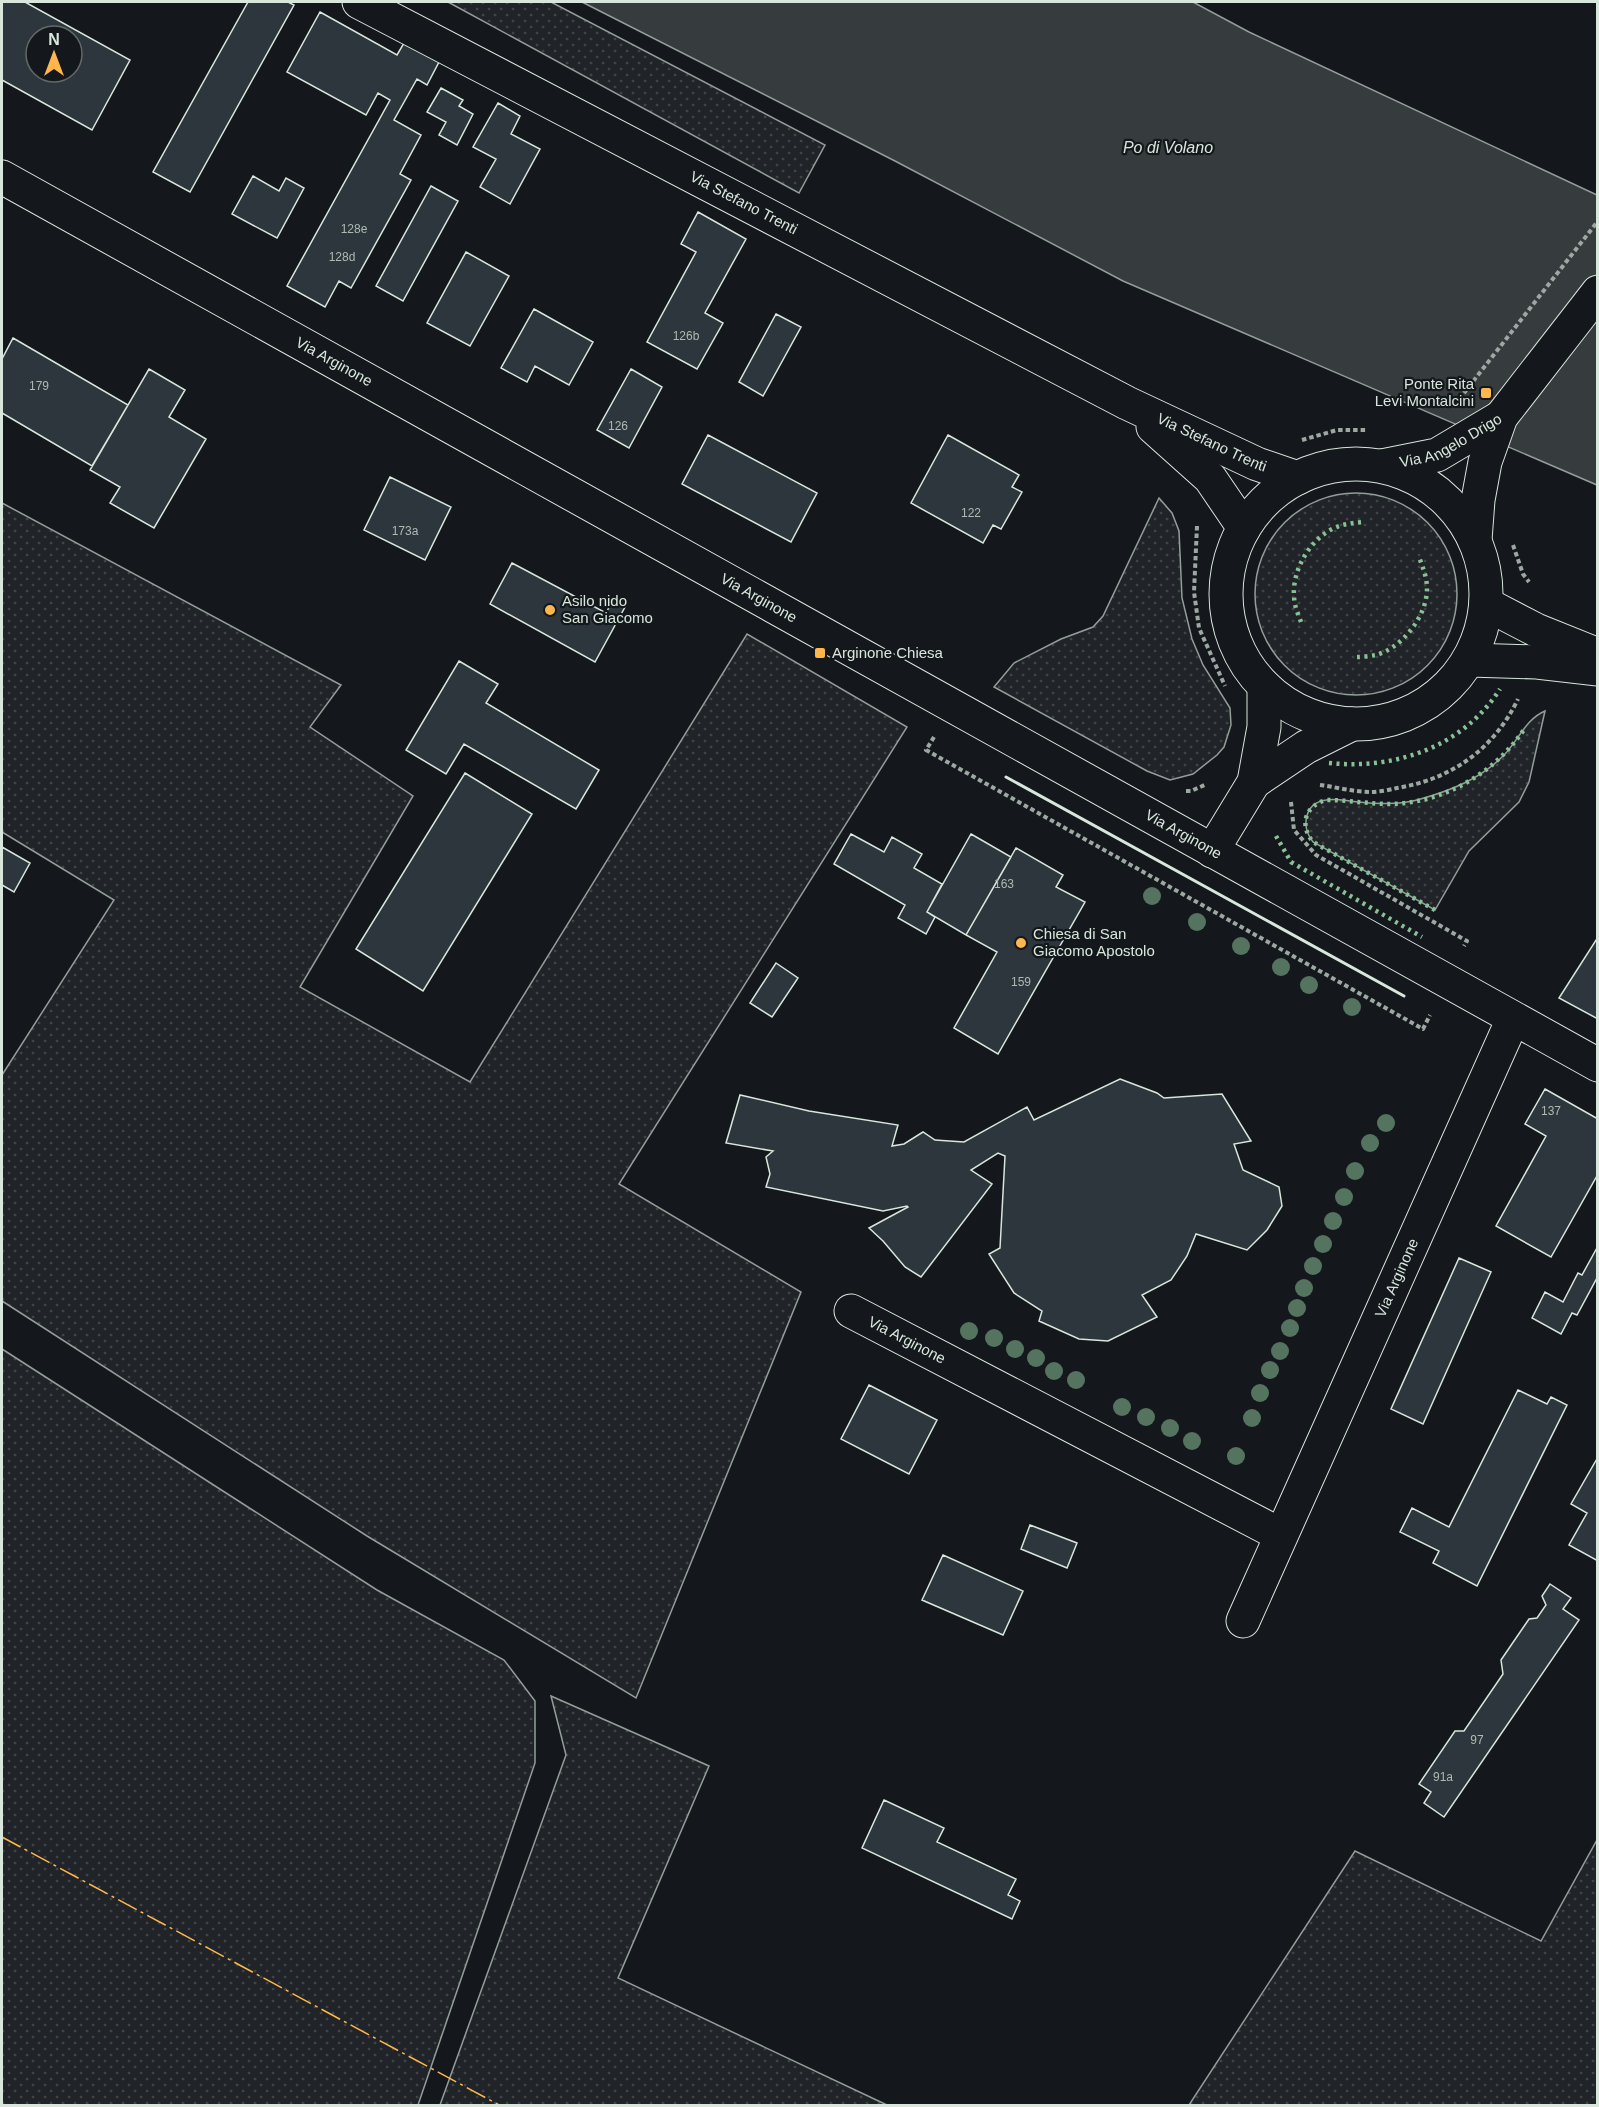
<svg xmlns="http://www.w3.org/2000/svg" width="1599" height="2107" viewBox="0 0 1599 2107" font-family="Arial,sans-serif">
  <style>
    .grass { fill: url(#grass-dots); stroke: #939e99; stroke-width: 1.5 }
    .water { fill: #363b3e; stroke: #939e99; stroke-width: 1.5 }
    .building { fill: #2c363c; stroke: #d8e6dc; stroke-width: 1.5; fill-rule: evenodd }
    .lines { fill: none; stroke-linecap: round; stroke-linejoin: round }
    .minor-casing { stroke: #d8e6dc; stroke-width: 35 }
    .major-casing { stroke: #d8e6dc; stroke-width: 35 }
    .path { stroke: #9da8a2; stroke-width: 4; stroke-dasharray: 4.5 3; stroke-linecap: butt }
    .minor { stroke: #14181c; stroke-width: 33 }
    .major { stroke: #14181c; stroke-width: 33 }
    .hedge { stroke: #8ac095; stroke-width: 4.5; stroke-dasharray: 3 4.5; stroke-linecap: butt }
    .wall { stroke: #d8e6dc; stroke-width: 3 }
    .power { stroke: #ffb74d; stroke-width: 1.5; stroke-dasharray: 21 4.5 3 4.5; stroke-linecap: butt }
    .tree { fill: #55745f }
    .poi-dot { fill: #ffb74d; stroke: #14181c; stroke-width: 2 }
    .labels { text-anchor: middle; stroke-width: 4.5; stroke-linejoin: round; paint-order: stroke }
    .number-label { font-size: 12px; fill: #adbab4 }
    .street-label { font-size: 15px; fill: #d8e6dc; stroke: #14181c }
    .poi-label { font-size: 15px; fill: #d8e6dc; stroke: #14181c; text-anchor: start }
    .water-label { font-size: 16px; font-style: italic; fill: #d8e6dc; stroke: #14181c }
  </style>
  <defs>
    <pattern id="grass-dots" width="8" height="8" patternUnits="userSpaceOnUse" patternTransform="scale(1.5)"><rect width="8" height="8" fill="#202428"/><path d="M2 2h.1M6 6h.1" fill="none" stroke="#404447" stroke-width="1.8" stroke-linecap="round"/></pattern>
  </defs>
  <rect width="100%" height="100%" fill="#14181c"/>
  <path class="grass" d="M448 2H551L825 145 799 193Z
    M1255 594a101 101 0 1 1 202 0a101 101 0 1 1-202 0Z
    M1159 498 1172 513 1179 531 1182 598 1192 639 1203 665 1230 708 1231 725 1224 747 1217 755 1193 774 1170 780 1147 771 994 687 1014 663 1061 639 1093 627 1103 616Z
    M2 503 341 685 310 727 413 796 300 987 470 1082 747 634 907 727 619 1184 801 1292 636 1698 367 1536 2 1301V1075L114 900 2 832Z
    M1545 711 1529 782 1519 802 1469 851 1435 910 1313 842C1301 827 1304 803 1326 800 1336 798 1347 801 1358 802 1377 804 1398 805 1417 800 1450 791 1481 779 1505 754 1519 739 1526 719 1545 711Z
    M2 1349 377 1590 504 1660 535 1701V1763L418 2105H2Z
    M551 1696 709 1766 618 1978 887 2105H440L566 1755Z
    M1597 1840V2105H1189L1355 1851 1541 1941Z"/>
  <path class="water" d="M582 2H1193L1249 32 1597 195V485L1123 281 895 161Z"/>
  <path class="building" d="M2 2H25L130 60 92 130 2 80ZM36 36H72V72H36Z
    M248 2H288L294 5 190 192 153 172Z
    M320 12 397 55 404 43 439 62 427 85 417 79 394 120 421 135 400 174 411 180 351 288 339 281 325 307 287 286 390 100 378 93 366 115 287 72Z
    M441 88 463 100 459 106 473 114 457 145 439 135 446 122 427 112Z
    M498 103 520 116 511 134 540 149 510 204 480 187 496 159 473 147Z
    M253 176 279 191 286 178 304 188 277 238 232 214Z
    M431 186 458 201 403 301 376 286Z
    M698 212 746 239 705 313 723 323 697 369 647 342 696 252 681 244Z
    M466 252 509 276 470 346 427 323Z
    M534 309 593 342 569 385 535 366 527 382 501 368Z
    M776 314 801 327 763 396 739 382Z
    M13 338 128 405 92 466 2 413V359Z
    M149 369 185 390 169 417 206 439 154 528 110 503 120 487 90 470Z
    M631 369 662 387 629 448 597 430Z
    M708 435 817 493 791 542 682 484Z
    M948 435 1019 475 1012 487 1022 492 1001 529 993 525 983 543 911 503Z
    M390 477 451 507 425 560 364 530Z
    M512 563 606 613 613 600 625 607 595 662 490 604Z
    M459 661 498 684 486 703 599 770 576 809 464 744 446 774 406 750Z
    M465 773 532 814 423 991 356 949Z
    M851 834 884 852 892 837 922 854 914 868 942 884 927 912 935 917 926 934 898 918 905 905 834 864Z
    M971 834 1011 857 966 935 927 912Z
    M2 847 30 863 14 892 2 885Z
    M1016 848 1063 875 1056 887 1085 902 998 1054 954 1028 997 952 966 935Z
    M1598 937V1019L1559 998Z
    M776 963 798 978 772 1017 750 1003Z
    M1120 1079 1157 1093 1164 1098 1222 1094 1251 1141 1234 1144 1243 1170 1279 1187 1282 1206 1267 1230 1247 1250 1196 1234 1187 1256 1171 1280 1142 1295 1157 1317 1108 1341 1079 1339 1039 1321 1042 1311 1014 1293 989 1254 1000 1248 1005 1156 998 1153 971 1170 992 1184 921 1277 905 1267 883 1241 869 1228 908 1207 907 1206 883 1211 766 1187 770 1174 766 1157 773 1151 726 1143 740 1095 809 1111 898 1125 892 1146 904 1144 923 1132 935 1140 964 1142 1027 1107 1034 1120Z
    M1545 1089 1598 1119V1174L1551 1257 1496 1226 1546 1136 1525 1124Z
    M1598 1246V1276L1577 1315 1572 1313 1561 1334 1532 1318 1545 1292 1563 1302 1578 1273 1582 1275Z
    M1459 1258 1491 1272 1423 1424 1391 1409Z
    M869 1385 937 1420 909 1474 841 1439Z
    M1518 1390 1547 1404 1551 1397 1567 1405 1477 1586 1433 1563 1439 1551 1400 1532 1412 1508 1449 1527Z
    M1598 1457V1561L1569 1545 1587 1513 1571 1504Z
    M1030 1525 1077 1543 1067 1568 1021 1549Z
    M943 1555 1023 1591 1003 1635 922 1600Z
    M1550 1584 1571 1598 1563 1609 1579 1620 1444 1817 1424 1803 1431 1792 1419 1784 1455 1731H1464L1503 1674 1501 1660 1529 1619 1537 1618 1546 1605 1542 1596Z
    M884 1800 944 1828 937 1842 1016 1879 1008 1895 1020 1901 1012 1919 862 1848Z"/>
  <g class="lines">
    <defs>
      <g id="minor">
        <path id="s1" d="M2 177 1598 1065"/>
        <path d="M1254 782 1306 747 1352 724"/>
        <path d="M1212 851 1254 782 1264 727V686"/>
        <path id="s2" d="M851 1311 1281 1535"/>
        <path id="s3" d="M1243 1621 1513 1019"/>
      </g>
      <g id="major">
        <path id="s4" d="M359 2 1127 403 1257 464 1298 478"/>
        <path d="M1153 427 1210 478 1244 528"/>
        <circle cx="1356" cy="594" r="130"/>
        <path id="s5" d="M1382 466 1437 455 1501 417"/>
        <path d="M1475 540 1478 500 1485 462 1501 417 1598 292"/>
        <path d="M1486 604 1536 630 1598 655"/>
        <path d="M1469 660 1537 662 1598 669"/>
      </g>
    </defs>
    <use href="#minor" class="minor-casing"/>
    <use href="#major" class="major-casing"/>
    <path class="path" d="M1464 393 1598 221
      M1302 440 1337 430H1366
      M1197 526 1194 592 1199 628 1225 686
      M1513 545 1523 574 1529 582
      M934 737 926 750 1423 1029 1430 1015
      M1320 785C1336 787 1354 792 1370 792 1379 792 1389 790 1397 788 1452 779 1494 749 1518 699
      M1186 791H1191L1207 784
      M1291 802 1294 830 1316 855 1467 941 1464 946"/>
    <use href="#minor" class="minor"/>
    <use href="#major" class="major"/>
    <path class="hedge" d="M1301 622C1299 616 1296 610 1295 604 1289 576 1307 542 1332 529 1342 524 1352 523 1363 522
      M1357 657C1363 657 1370 656 1376 655 1402 648 1427 616 1427 589 1427 577 1423 568 1419 557
      M1329 763C1395 770 1463 747 1500 689
      M1276 836 1291 862 1422 937
      M1435 910 1313 842C1299 825 1305 806 1326 800 1348 800 1369 804 1390 804 1445 803 1496 772 1525 728"/>
    <path class="wall" d="M1006 777 1404 996"/>
    <path class="power" d="M2 1837 501 2106"/>
  </g>
  <g class="tree">
    <circle cx="1152" cy="896" r="9"/>
    <circle cx="1197" cy="922" r="9"/>
    <circle cx="1241" cy="946" r="9"/>
    <circle cx="1281" cy="967" r="9"/>
    <circle cx="1309" cy="985" r="9"/>
    <circle cx="1352" cy="1007" r="9"/>
    <circle cx="1386" cy="1123" r="9"/>
    <circle cx="1370" cy="1143" r="9"/>
    <circle cx="1355" cy="1171" r="9"/>
    <circle cx="1344" cy="1197" r="9"/>
    <circle cx="1333" cy="1221" r="9"/>
    <circle cx="1323" cy="1244" r="9"/>
    <circle cx="1313" cy="1266" r="9"/>
    <circle cx="1304" cy="1288" r="9"/>
    <circle cx="1297" cy="1308" r="9"/>
    <circle cx="1290" cy="1328" r="9"/>
    <circle cx="969" cy="1331" r="9"/>
    <circle cx="994" cy="1338" r="9"/>
    <circle cx="1015" cy="1349" r="9"/>
    <circle cx="1280" cy="1351" r="9"/>
    <circle cx="1036" cy="1358" r="9"/>
    <circle cx="1270" cy="1370" r="9"/>
    <circle cx="1054" cy="1371" r="9"/>
    <circle cx="1076" cy="1380" r="9"/>
    <circle cx="1260" cy="1393" r="9"/>
    <circle cx="1122" cy="1407" r="9"/>
    <circle cx="1146" cy="1417" r="9"/>
    <circle cx="1252" cy="1418" r="9"/>
    <circle cx="1170" cy="1428" r="9"/>
    <circle cx="1192" cy="1441" r="9"/>
    <circle cx="1236" cy="1456" r="9"/>
  </g>
  <g class="poi-dot">
    <rect x="1480" y="387" width="12" height="12" rx="3"/>
    <circle cx="550" cy="610" r="6"/>
    <rect x="814" y="647" width="12" height="12" rx="3"/>
    <circle cx="1021" cy="943" r="6"/>
  </g>
  <g class="labels">
    <g class="number-label">
      <text x="354" y="233">128e</text>
      <text x="342" y="261">128d</text>
      <text x="686" y="340">126b</text>
      <text x="39" y="390">179</text>
      <text x="618" y="430">126</text>
      <text x="971" y="517">122</text>
      <text x="405" y="535">173a</text>
      <text x="1004" y="888">163</text>
      <text x="1021" y="986">159</text>
      <text x="1551" y="1115">137</text>
      <text x="1477" y="1744">97</text>
      <text x="1443" y="1781">91a</text>
    </g>
    <g class="street-label">
      <text dy="5" stroke="none"><textPath href="#s4" startOffset="434">Via Stefano Trenti</textPath></text>
      <text dy="5" stroke="none"><textPath href="#s1" startOffset="380">Via Arginone</textPath></text>
      <text dy="5" stroke="none"><textPath href="#s4" startOffset="960">Via Stefano Trenti</textPath></text>
      <text dy="5" stroke="none"><textPath href="#s5" startOffset="74">Via Angelo Drigo</textPath></text>
      <text dy="5" stroke="none"><textPath href="#s1" startOffset="866">Via Arginone</textPath></text>
      <text dy="5" stroke="none"><textPath href="#s1" startOffset="1352">Via Arginone</textPath></text>
      <text dy="5" stroke="none"><textPath href="#s3" startOffset="376">Via Arginone</textPath></text>
      <text dy="5" stroke="none"><textPath href="#s2" startOffset="63">Via Arginone</textPath></text>
    </g>
    <g class="poi-label">
      <text x="1474" y="389" text-anchor="end">Ponte Rita<tspan x="1474" dy="17">Levi Montalcini</tspan></text>
      <text x="562" y="606">Asilo nido<tspan x="562" dy="17">San Giacomo</tspan></text>
      <text x="832" y="658">Arginone Chiesa</text>
      <text x="1033" y="939">Chiesa di San<tspan x="1033" dy="17">Giacomo Apostolo</tspan></text>
    </g>
    <g class="water-label">
      <text x="1168" y="153">Po di Volano</text>
    </g>
  </g>
  <rect width="1599" height="2107" fill="none" stroke="#d8e6dc" stroke-width="6"/>
  <g transform="translate(54 54)"><circle r="28" fill="#14181c" stroke="#626a69" stroke-width="1.5"/>
  <path d="M0-4.5L10 22L0 15L-10 22Z" fill="#ffb74d"/>
  <text y="-9" font-size="16" font-weight="bold" text-anchor="middle" fill="#d8e6dc">N</text>
  </g>
</svg>
